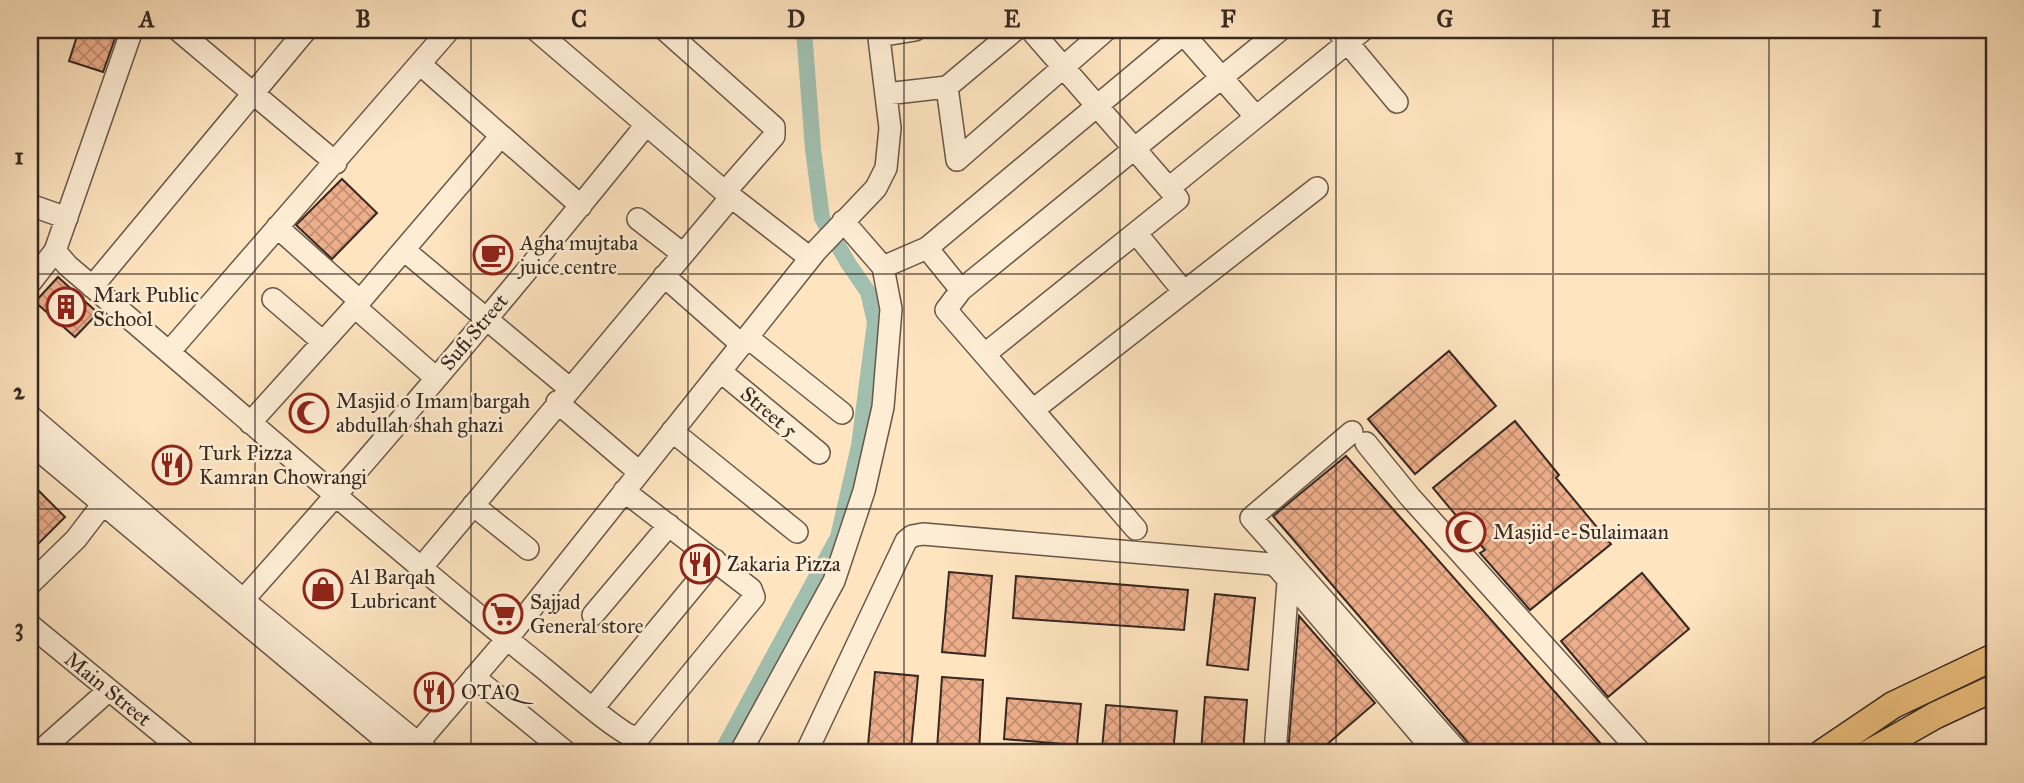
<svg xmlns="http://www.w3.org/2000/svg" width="2024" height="783" viewBox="0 0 2024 783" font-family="'IM FELL Great Primer',serif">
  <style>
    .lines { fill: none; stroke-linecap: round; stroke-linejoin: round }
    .canal { stroke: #a0bfaf; stroke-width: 16 }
    .building { fill: url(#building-cross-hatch); stroke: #362822; stroke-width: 2 }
    .minor-casing { stroke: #685749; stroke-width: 24 }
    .major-casing { stroke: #362822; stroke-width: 29 }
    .minor { stroke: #feedd5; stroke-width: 21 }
    .major { stroke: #efc280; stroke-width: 26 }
    .grid { fill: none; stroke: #362822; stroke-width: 2; stroke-opacity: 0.55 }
    .labels { text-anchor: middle; stroke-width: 5; stroke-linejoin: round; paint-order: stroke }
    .poi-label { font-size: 21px; fill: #362822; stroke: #feedd5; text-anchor: start }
    .street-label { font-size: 21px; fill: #362822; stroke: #feedd5 }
    .neatline { fill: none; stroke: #362822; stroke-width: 2.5 }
    .grid-label { font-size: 23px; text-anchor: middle; font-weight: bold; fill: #362822 }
  </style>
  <defs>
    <pattern id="building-cross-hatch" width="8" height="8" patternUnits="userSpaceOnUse" patternTransform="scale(1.75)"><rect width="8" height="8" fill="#eeae8b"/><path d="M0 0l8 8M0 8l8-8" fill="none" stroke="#c28e71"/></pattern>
  </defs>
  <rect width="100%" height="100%" fill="#fee4bf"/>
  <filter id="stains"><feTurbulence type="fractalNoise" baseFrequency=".00286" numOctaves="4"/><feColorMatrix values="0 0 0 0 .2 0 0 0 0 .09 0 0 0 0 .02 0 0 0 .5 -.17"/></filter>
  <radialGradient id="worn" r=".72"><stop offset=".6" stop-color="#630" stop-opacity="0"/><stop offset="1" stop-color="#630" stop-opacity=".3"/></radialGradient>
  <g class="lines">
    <path class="canal" d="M721 753 838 537 859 446 875 322 868 292 848 263 822 218 813 149 804 30"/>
  </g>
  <path class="building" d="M79 30H118L103 72 69 61Z
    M342 179 377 213 332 259 296 225Z
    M58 277 98 313 75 337 35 302Z
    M1449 351 1496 406 1415 474 1368 419Z
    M1515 421 1559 475 1556 478 1611 544 1530 610 1480 553 1485 550 1433 488Z
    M1346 456 1609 753H1473L1469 744 1273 516Z
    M30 482 65 517 30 552Z
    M949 572 992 576 985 656 942 652Z
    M1642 573 1689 629 1608 697 1561 641Z
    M1016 576 1188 590 1184 630 1013 618Z
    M1215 594 1255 598 1248 670 1207 665Z
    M1299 616 1375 703 1317 753H1288Z
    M875 672 918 676 911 749 868 745Z
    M942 677 983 680 979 752 937 749Z
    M1205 697 1247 700 1243 753H1201Z
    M1007 698 1081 704 1077 745 1004 739Z
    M1106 705 1177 711 1173 753 1102 749Z"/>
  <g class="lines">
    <defs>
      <path id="minor" d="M178 30 336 163
        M536 30 725 192 810 258
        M665 30 774 127V136L725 192
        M1180 30 1256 117
        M1337 30 1397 102
        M879 36 915 30
        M420 64 581 206
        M947 87 957 160
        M886 94 947 87 1015 30
        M957 160 1106 30
        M1169 188 1363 30
        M30 205 67 218
        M638 219 683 254
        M843 221 883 267 927 248 961 290 946 310 1136 529
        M277 227 360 301
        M1136 233 1184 292
        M927 248 1188 30
        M404 250 569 388
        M55 251 68 266C225 399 378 535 538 664 555 677 620 735 635 737L641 735 754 597 751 589 624 491
        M664 276 741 344
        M30 283 55 251 132 30
        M92 287 306 30
        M961 290 1280 30
        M273 299 323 342
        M355 307 436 378
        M747 337 842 413
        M169 352 449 30
        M985 354 1178 199 1031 30
        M720 371 819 453
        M557 402 639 472
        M1033 410 1317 188
        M30 416 254 609 430 753
        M250 423 360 301 500 137
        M672 431 797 532
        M1352 432 1251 518 1459 753
        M30 443 401 753
        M1366 443 1410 497 1641 753
        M473 505 528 549
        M421 568 731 197
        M30 584 76 539 102 505
        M243 600C382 445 516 286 646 125
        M593 615 669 525
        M30 625 186 753
        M474 677 567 753
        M593 708 715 560
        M418 743 507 639 816 251 876 188 886 168 890 128 878 30
        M38 753 108 691
        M740 753 834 581 864 491 883 407 891 309 883 267
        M806 753 906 541 912 536 923 534 1272 564 1278 568 1436 753
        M1275 753 1288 582"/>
      <path id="major" d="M1822 753 1893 705 1994 657
        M1869 753 1936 715 1994 688"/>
    </defs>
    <use href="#minor" class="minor-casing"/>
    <use href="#major" class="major-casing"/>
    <use href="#minor" class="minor"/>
    <use href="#major" class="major"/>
  </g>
  <path class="grid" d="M255 30V753M471 30V753M688 30V753M904 30V753M1120 30V753M1336 30V753M1553 30V753M1769 30V753M30 274H1994M30 509H1994"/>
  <defs>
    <symbol id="cafe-ring" viewBox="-11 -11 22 22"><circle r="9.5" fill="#feedd5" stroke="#8f2418" stroke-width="1.5"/><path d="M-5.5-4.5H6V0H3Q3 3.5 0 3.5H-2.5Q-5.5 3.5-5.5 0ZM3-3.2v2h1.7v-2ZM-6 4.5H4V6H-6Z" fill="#8f2418"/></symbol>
    <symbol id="building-ring" viewBox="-11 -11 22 22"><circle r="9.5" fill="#feedd5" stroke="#8f2418" stroke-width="1.5"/><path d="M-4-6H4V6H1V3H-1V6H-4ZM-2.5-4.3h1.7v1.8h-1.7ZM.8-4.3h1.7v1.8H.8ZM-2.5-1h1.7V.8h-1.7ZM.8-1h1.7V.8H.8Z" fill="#8f2418"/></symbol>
    <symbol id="mosque-ring" viewBox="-11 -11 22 22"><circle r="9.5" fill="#feedd5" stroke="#8f2418" stroke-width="1.5"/><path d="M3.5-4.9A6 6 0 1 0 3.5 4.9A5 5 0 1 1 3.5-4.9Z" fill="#8f2418"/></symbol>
    <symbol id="restaurant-ring" viewBox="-11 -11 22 22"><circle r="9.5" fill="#feedd5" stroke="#8f2418" stroke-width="1.5"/><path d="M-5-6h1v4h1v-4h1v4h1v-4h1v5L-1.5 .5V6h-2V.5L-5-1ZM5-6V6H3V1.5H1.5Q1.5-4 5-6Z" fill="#8f2418"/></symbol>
    <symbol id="shop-ring" viewBox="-11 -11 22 22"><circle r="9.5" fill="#feedd5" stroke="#8f2418" stroke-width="1.5"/><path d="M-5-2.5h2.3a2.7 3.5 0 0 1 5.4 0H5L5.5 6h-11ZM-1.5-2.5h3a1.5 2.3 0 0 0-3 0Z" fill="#8f2418"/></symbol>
    <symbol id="supermarket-ring" viewBox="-11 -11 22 22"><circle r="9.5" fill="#feedd5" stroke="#8f2418" stroke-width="1.5"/><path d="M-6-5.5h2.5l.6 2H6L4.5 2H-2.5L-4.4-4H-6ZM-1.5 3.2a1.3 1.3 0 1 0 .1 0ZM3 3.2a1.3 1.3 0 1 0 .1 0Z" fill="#8f2418"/></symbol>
  </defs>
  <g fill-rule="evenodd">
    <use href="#cafe-ring" x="471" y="233" width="44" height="44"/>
    <use href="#building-ring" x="44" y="285" width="44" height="44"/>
    <use href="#mosque-ring" x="287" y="391" width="44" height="44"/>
    <use href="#restaurant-ring" x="150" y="443" width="44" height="44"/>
    <use href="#mosque-ring" x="1444" y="510" width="44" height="44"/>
    <use href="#restaurant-ring" x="678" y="542" width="44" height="44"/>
    <use href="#shop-ring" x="301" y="567" width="44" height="44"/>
    <use href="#supermarket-ring" x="481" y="592" width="44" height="44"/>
    <use href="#restaurant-ring" x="412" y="670" width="44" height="44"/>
  </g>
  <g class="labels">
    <g class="poi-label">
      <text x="520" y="250">Agha mujtaba<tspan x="520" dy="24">juice centre</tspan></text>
      <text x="93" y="302">Mark Public<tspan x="93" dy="24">School</tspan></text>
      <text x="336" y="408">Masjid o Imam bargah<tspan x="336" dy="24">abdullah shah ghazi</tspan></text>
      <text x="199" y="460">Turk Pizza<tspan x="199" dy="24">Kamran Chowrangi</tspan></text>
      <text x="1493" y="539">Masjid-e-Sulaimaan</text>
      <text x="727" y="571">Zakaria Pizza</text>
      <text x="350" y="584">Al Barqah<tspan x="350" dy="24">Lubricant</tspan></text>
      <text x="530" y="609">Sajjad<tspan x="530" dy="24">General store</tspan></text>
      <text x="461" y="699">OTAQ</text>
    </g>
    <g class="street-label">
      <text transform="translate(474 332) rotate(-50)" y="7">Sufi Street</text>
      <text transform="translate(769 412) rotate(40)" y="7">Street 5</text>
      <text transform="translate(108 689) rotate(39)" y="7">Main Street</text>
    </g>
  </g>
  <rect width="2024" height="783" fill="none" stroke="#fee4bf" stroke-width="77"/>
  <rect x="38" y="38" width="1948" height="706" class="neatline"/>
  <g class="grid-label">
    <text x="147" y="27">A</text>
    <text x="363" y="27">B</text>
    <text x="579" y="27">C</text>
    <text x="796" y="27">D</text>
    <text x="1012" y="27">E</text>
    <text x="1228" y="27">F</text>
    <text x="1445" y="27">G</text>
    <text x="1661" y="27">H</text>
    <text x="1877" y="27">I</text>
    <text x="19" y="164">1</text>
    <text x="19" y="399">2</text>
    <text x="19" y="635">3</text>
  </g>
  <rect width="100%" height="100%" filter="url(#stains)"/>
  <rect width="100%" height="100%" fill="url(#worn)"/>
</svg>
